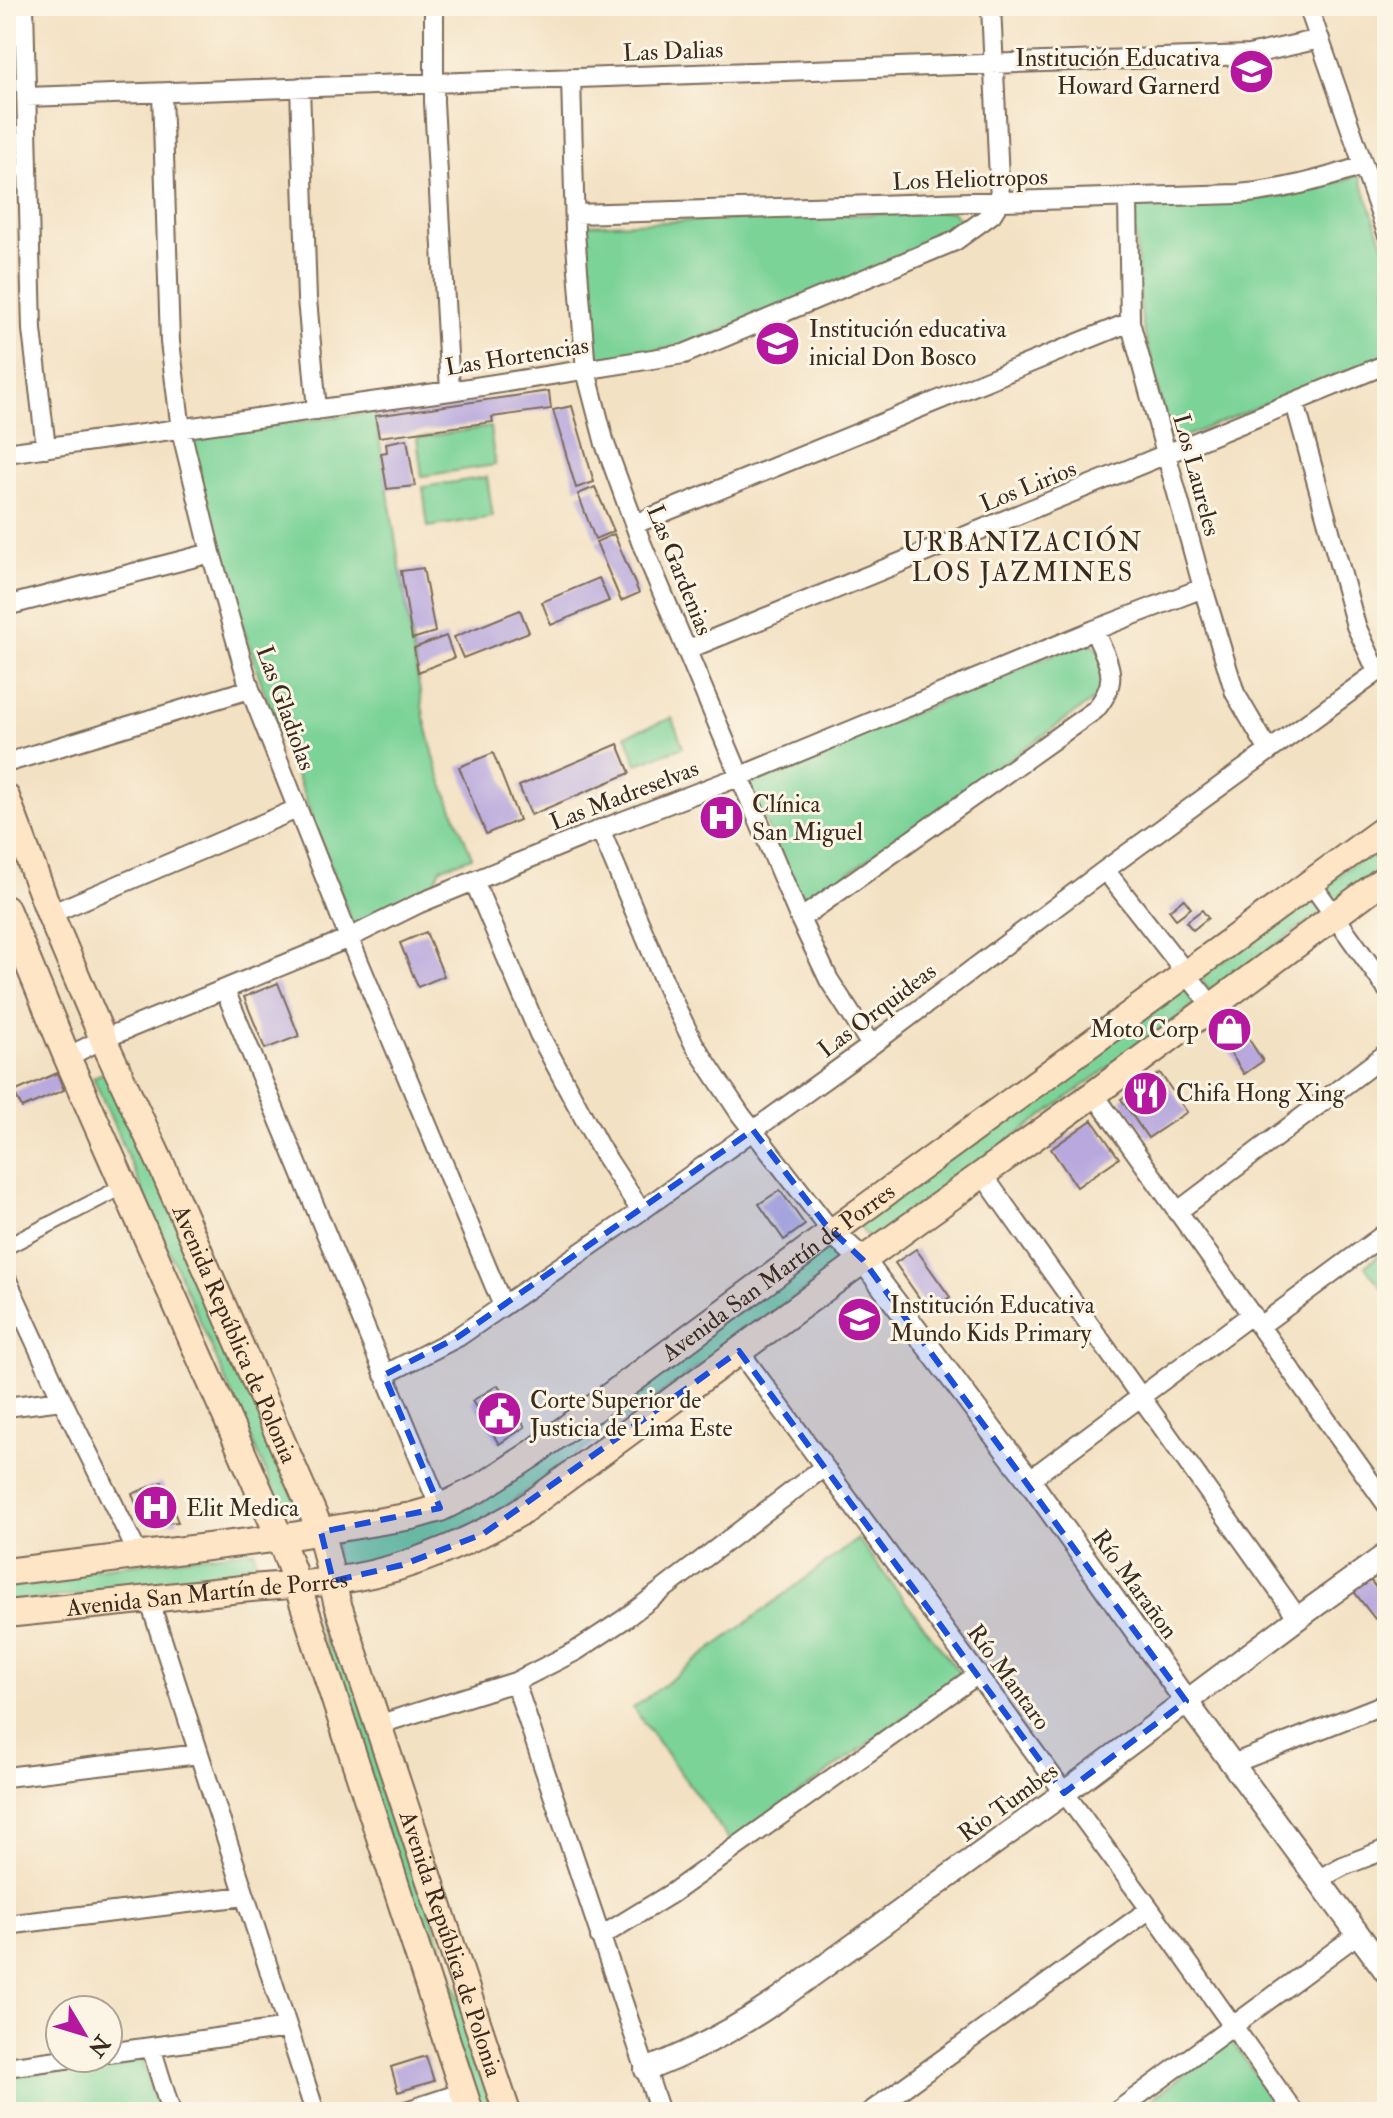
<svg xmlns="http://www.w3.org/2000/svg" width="1393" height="2118" viewBox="0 0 1393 2118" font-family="'IM FELL Double Pica',serif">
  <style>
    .green { fill: #7bd398; stroke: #5b7e5b; stroke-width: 2 }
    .building { fill: #b8a8dd }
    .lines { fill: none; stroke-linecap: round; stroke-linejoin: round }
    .pedestrian-casing { stroke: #7b6a58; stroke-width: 18 }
    .minor-casing { stroke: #7b6a58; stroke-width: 22 }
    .tertiary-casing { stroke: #7b6a58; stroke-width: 26 }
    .secondary-casing { stroke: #7b6a58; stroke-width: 30 }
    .pedestrian { stroke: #fff; stroke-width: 14 }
    .minor { stroke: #fff; stroke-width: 18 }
    .tertiary { stroke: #fff; stroke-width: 22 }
    .secondary { stroke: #fde5c5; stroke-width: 26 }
    .marked { fill: #1d4ed8; fill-opacity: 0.2; stroke: #1d4ed8; stroke-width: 6; stroke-dasharray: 16 10; stroke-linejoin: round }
    .labels { text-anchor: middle; stroke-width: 6; stroke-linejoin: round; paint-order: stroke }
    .street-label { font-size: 24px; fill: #3b2a1e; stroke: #fcf5e5 }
    .poi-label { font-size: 24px; fill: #3b2a1e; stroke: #fcf5e5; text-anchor: start }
    .neighbourhood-label { font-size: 26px; letter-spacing: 2px; fill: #3b2a1e; stroke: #fcf5e5 }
  </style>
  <rect width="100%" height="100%" fill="#fcf5e5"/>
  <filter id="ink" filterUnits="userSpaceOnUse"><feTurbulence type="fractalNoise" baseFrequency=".0125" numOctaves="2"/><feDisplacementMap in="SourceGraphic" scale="16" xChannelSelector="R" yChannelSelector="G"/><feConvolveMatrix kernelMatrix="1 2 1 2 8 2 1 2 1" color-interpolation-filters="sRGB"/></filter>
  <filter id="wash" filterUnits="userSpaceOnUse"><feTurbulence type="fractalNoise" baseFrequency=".006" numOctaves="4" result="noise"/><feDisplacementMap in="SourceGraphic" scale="32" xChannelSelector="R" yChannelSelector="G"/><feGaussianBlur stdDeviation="1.8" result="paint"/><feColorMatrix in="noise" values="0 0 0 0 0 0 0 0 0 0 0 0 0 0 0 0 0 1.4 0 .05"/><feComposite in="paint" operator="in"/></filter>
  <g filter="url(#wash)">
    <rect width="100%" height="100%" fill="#f3e1c3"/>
    <path class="green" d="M1359 175 1387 255V355L1179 439 1169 435 1142 322 1133 209 1142 204 1257 199 1304 193Z
      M952 211 959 219 955 238 680 347 593 360 583 225Z
      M375 412 424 717 438 772 472 857 441 868 430 894 354 928 262 685 214 537 191 435Z
      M490 427 495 465 422 476 417 438Z
      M487 477 493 517 428 527 423 487Z
      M1088 640 1100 652 1104 683 1096 698 801 906 748 782Z
      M672 718 683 747 637 764 626 735Z
      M1387 839V865L1213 990 1206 987 1201 978Z
      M1182 985 1193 990 1198 1002 871 1242 857 1223Z
      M110 1070 301 1505 282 1509 93 1077Z
      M825 1248 833 1255 835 1268 488 1519 356 1567 345 1569 335 1562 336 1539 434 1515Z
      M1387 1250V1295L1365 1266Z
      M858 1539 962 1676 731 1842 633 1708Z
      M254 1550 258 1574 6 1603V1579Z
      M332 1609 496 2112H478L315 1614Z
      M1231 2040 1282 2112H1134Z
      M142 2058 159 2112H6V2076Z"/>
    <g id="blocks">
      <path class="building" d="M549 391 551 409 492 417 493 422 379 437 375 416Z
        M572 406 594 482 576 488 553 410Z
        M407 439 415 486 387 489 381 453 387 452 386 443Z
        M595 487 614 531 595 539 578 494Z
        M614 534 639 593 621 601 596 542Z
        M423 568 435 632 412 639 401 571Z
        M599 578 609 601 551 625 542 602Z
        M520 610 529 632 463 658 454 637Z
        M446 636 454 658 418 672 414 648Z
        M618 744 630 773 531 815 519 786Z
        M493 753 519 820 486 834 459 767Z
        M1184 899 1191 908 1176 919 1169 910Z
        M1202 910 1208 918 1193 930 1186 922Z
        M426 932 444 976 418 987 400 943Z
        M278 983 299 1036 265 1049 244 997Z
        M1235 1018 1263 1061 1244 1074 1216 1030Z
        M57 1073 64 1090 22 1108 14 1092Z
        M1160 1073 1187 1112 1148 1138 1121 1099Z
        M1092 1120 1119 1158 1077 1187 1051 1149Z
        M780 1190 805 1225 784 1240 759 1204Z
        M916 1249 950 1297 929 1312 895 1263Z
        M498 1385 525 1427 499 1444 472 1401Z
        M162 1482 178 1522 144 1524 132 1494Z
        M1366 1575 1387 1601V1607L1375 1619 1352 1589Z
        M426 2056 434 2081 398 2092 391 2067Z"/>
    </g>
  </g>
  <g filter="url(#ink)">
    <use href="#blocks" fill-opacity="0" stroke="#7b6a58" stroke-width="2"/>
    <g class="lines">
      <defs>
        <path id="pedestrian" d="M6 1247 124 1186"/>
        <path id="minor" d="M24 6 32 330 46 448
          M434 6V102L450 391
          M1308 6 1387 233
          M571 78 575 232 586 371 605 444 641 542 800 919 829 980 871 1045
          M300 87 307 299 317 410
          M162 93 170 342 181 430 211 553 250 689 349 938 503 1306
          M26 97 1249 55 1320 39
          M1128 199 1130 322 1203 588 1235 693 1269 751
          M575 214 1238 194C1284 190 1320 180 1363 166
          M1295 403 1356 626 1377 671
          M6 453 450 391 684 354 955 241 992 214 1000 201 991 6
          M635 524 1130 322
          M6 606 211 553
          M686 650 1387 364
          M6 763 250 689
          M600 829 669 993 694 1044 741 1115 832 1232
          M1105 870 1212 1006
          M474 881 539 1034 600 1148 641 1211
          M1311 883 1387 989
          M50 914 297 809
          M800 919 1095 710C1122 678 1108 664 1094 630
          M225 990 440 1508
          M67 1057 103 1039 349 938 420 903 589 834 741 776 1094 630 1203 588
          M1094 1094 1387 1505
          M983 1175 1298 1618
          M1177 1212 1387 1053
          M6 1278 62 1400 139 1556
          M1260 1326 1387 1232
          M739 1351 1150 1909 1294 2112
          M384 1375 458 1337 641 1211 861 1053 1105 870 1387 665
          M6 1407 62 1400
          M1029 1480 1252 1314
          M149 1599 315 2112
          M515 1682 660 2112
          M377 1725 515 1682 576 1651 623 1620 824 1467
          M1232 1764 1387 1703
          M6 1777 199 1754
          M1319 1879 1343 1866 1387 1849
          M6 1925 245 1896
          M600 1937 672 1893 978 1674
          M151 2047 171 2112
          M108 2053 288 2028
          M6 2067 73 2058
          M403 2112 464 2092
          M870 2112 1150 1909
          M1116 2112 1358 1934"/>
        <path id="tertiary" d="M832 1232 863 1260 1029 1480 1186 1701 1387 1973
          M646 2070C692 2052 734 2030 775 2002L1064 1793 1298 1618 1387 1554"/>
        <g id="secondary">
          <path id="s1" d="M6 797 50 914 103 1039 161 1164 321 1532 337 1602 507 2112"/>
          <path d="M6 909 67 1057 280 1538 297 1584 470 2112"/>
          <path id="s2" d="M6 1572 280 1538 412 1516 440 1508 480 1488 532 1454 832 1232 1387 827"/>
          <path id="s3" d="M6 1614C78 1607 151 1599 223 1591 260 1586 296 1586 332 1581 399 1573 462 1546 519 1513L863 1260 1094 1094 1387 877"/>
        </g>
      </defs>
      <use href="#pedestrian" class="pedestrian-casing"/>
      <use href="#minor" class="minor-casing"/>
      <use href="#tertiary" class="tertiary-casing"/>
      <use href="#secondary" class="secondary-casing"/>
      <use href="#pedestrian" class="pedestrian"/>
      <use href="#minor" class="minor"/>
      <use href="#tertiary" class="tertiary"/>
      <use href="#secondary" class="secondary"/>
    </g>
  </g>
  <path class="marked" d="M753 1130 826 1225 863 1260 1186 1701 1064 1793 739 1351 483 1534 402 1565 333 1581 321 1532 440 1508 384 1375 458 1337Z"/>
  <defs>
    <symbol id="school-disc" viewBox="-11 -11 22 22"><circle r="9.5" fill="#b5179e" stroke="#fcf5e5"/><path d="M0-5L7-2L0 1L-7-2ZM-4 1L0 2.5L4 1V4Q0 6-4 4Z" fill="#fff"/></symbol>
    <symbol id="hospital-disc" viewBox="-11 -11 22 22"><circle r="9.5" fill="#b5179e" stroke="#fcf5e5"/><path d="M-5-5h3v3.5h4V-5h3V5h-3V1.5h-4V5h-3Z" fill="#fff"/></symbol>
    <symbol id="shop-disc" viewBox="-11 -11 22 22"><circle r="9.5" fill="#b5179e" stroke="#fcf5e5"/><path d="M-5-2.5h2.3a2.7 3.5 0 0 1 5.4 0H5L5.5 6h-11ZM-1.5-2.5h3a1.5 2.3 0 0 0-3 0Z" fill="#fff"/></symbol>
    <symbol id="restaurant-disc" viewBox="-11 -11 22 22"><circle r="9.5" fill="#b5179e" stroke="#fcf5e5"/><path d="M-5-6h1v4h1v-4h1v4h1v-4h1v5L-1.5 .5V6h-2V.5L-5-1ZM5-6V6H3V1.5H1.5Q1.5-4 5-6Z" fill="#fff"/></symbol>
    <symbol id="civic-disc" viewBox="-11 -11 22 22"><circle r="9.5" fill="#b5179e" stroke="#fcf5e5"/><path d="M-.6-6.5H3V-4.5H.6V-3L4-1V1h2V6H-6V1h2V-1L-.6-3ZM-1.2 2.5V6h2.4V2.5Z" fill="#fff"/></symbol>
  </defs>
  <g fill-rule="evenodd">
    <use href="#school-disc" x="1226" y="46" width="51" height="51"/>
    <use href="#school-disc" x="752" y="318" width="51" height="51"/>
    <use href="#hospital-disc" x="696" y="792" width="51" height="51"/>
    <use href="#shop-disc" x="1204" y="1004" width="51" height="51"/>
    <use href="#restaurant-disc" x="1120" y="1068" width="51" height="51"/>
    <use href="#school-disc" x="834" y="1294" width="51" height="51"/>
    <use href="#civic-disc" x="474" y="1388" width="51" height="51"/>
    <use href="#hospital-disc" x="130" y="1482" width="51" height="51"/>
  </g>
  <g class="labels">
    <g class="street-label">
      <text transform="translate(673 51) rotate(-2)" y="8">Las Dalias</text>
      <text transform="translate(970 179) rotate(-2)" y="8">Los Heliotropos</text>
      <text transform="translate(517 356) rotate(-9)" y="8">Las Hortencias</text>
      <text transform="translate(1197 475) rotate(75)" y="8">Los Laureles</text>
      <text transform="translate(1028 486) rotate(-22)" y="8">Los Lirios</text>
      <text transform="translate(680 570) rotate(68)" y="8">Las Gardenias</text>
      <text transform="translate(286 708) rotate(70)" y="8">Las Gladiolas</text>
      <text transform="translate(624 795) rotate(-21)" y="8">Las Madreselvas</text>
      <text transform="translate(877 1010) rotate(-37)" y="8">Las Orquideas</text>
      <text dy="8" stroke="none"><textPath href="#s2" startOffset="852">Avenida San Martín de Porres</textPath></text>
      <text dy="8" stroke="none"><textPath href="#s1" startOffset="584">Avenida República de Polonia</textPath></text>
      <text transform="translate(1135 1584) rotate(54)" y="8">Río Marañon</text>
      <text dy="8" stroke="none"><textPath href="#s3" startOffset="202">Avenida San Martín de Porres</textPath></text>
      <text transform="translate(1009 1677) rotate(54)" y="8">Río Mantaro</text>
      <text transform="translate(1008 1802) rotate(-36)" y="8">Rio Tumbes</text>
      <text dy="8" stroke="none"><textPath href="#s1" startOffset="1232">Avenida República de Polonia</textPath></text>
    </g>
    <g class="poi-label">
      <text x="1220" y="66" text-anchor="end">Institución Educativa<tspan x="1220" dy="28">Howard Garnerd</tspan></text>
      <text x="809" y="337">Institución educativa<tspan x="809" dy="28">inicial Don Bosco</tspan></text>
      <text x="752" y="812">Clínica<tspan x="752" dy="28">San Miguel</tspan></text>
      <text x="1199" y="1037" text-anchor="end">Moto Corp</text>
      <text x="1176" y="1101">Chifa Hong Xing</text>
      <text x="890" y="1313">Institución Educativa<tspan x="890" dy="28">Mundo Kids Primary</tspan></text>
      <text x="530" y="1408">Corte Superior de<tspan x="530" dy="28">Justicia de Lima Este</tspan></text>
      <text x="186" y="1516">Elit Medica</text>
    </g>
    <g class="neighbourhood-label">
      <text x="1023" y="551">URBANIZACIÓN<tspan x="1023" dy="30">LOS JAZMINES</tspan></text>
    </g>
  </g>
  <rect width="1393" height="2118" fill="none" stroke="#fcf5e5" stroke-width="32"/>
  <g transform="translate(84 2034) rotate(128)"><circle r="38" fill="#fcf5e5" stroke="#afa495" stroke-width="2"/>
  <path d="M0-6L14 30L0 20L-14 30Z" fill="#b5179e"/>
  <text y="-12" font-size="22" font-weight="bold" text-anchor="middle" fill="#3b2a1e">N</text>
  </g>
</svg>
